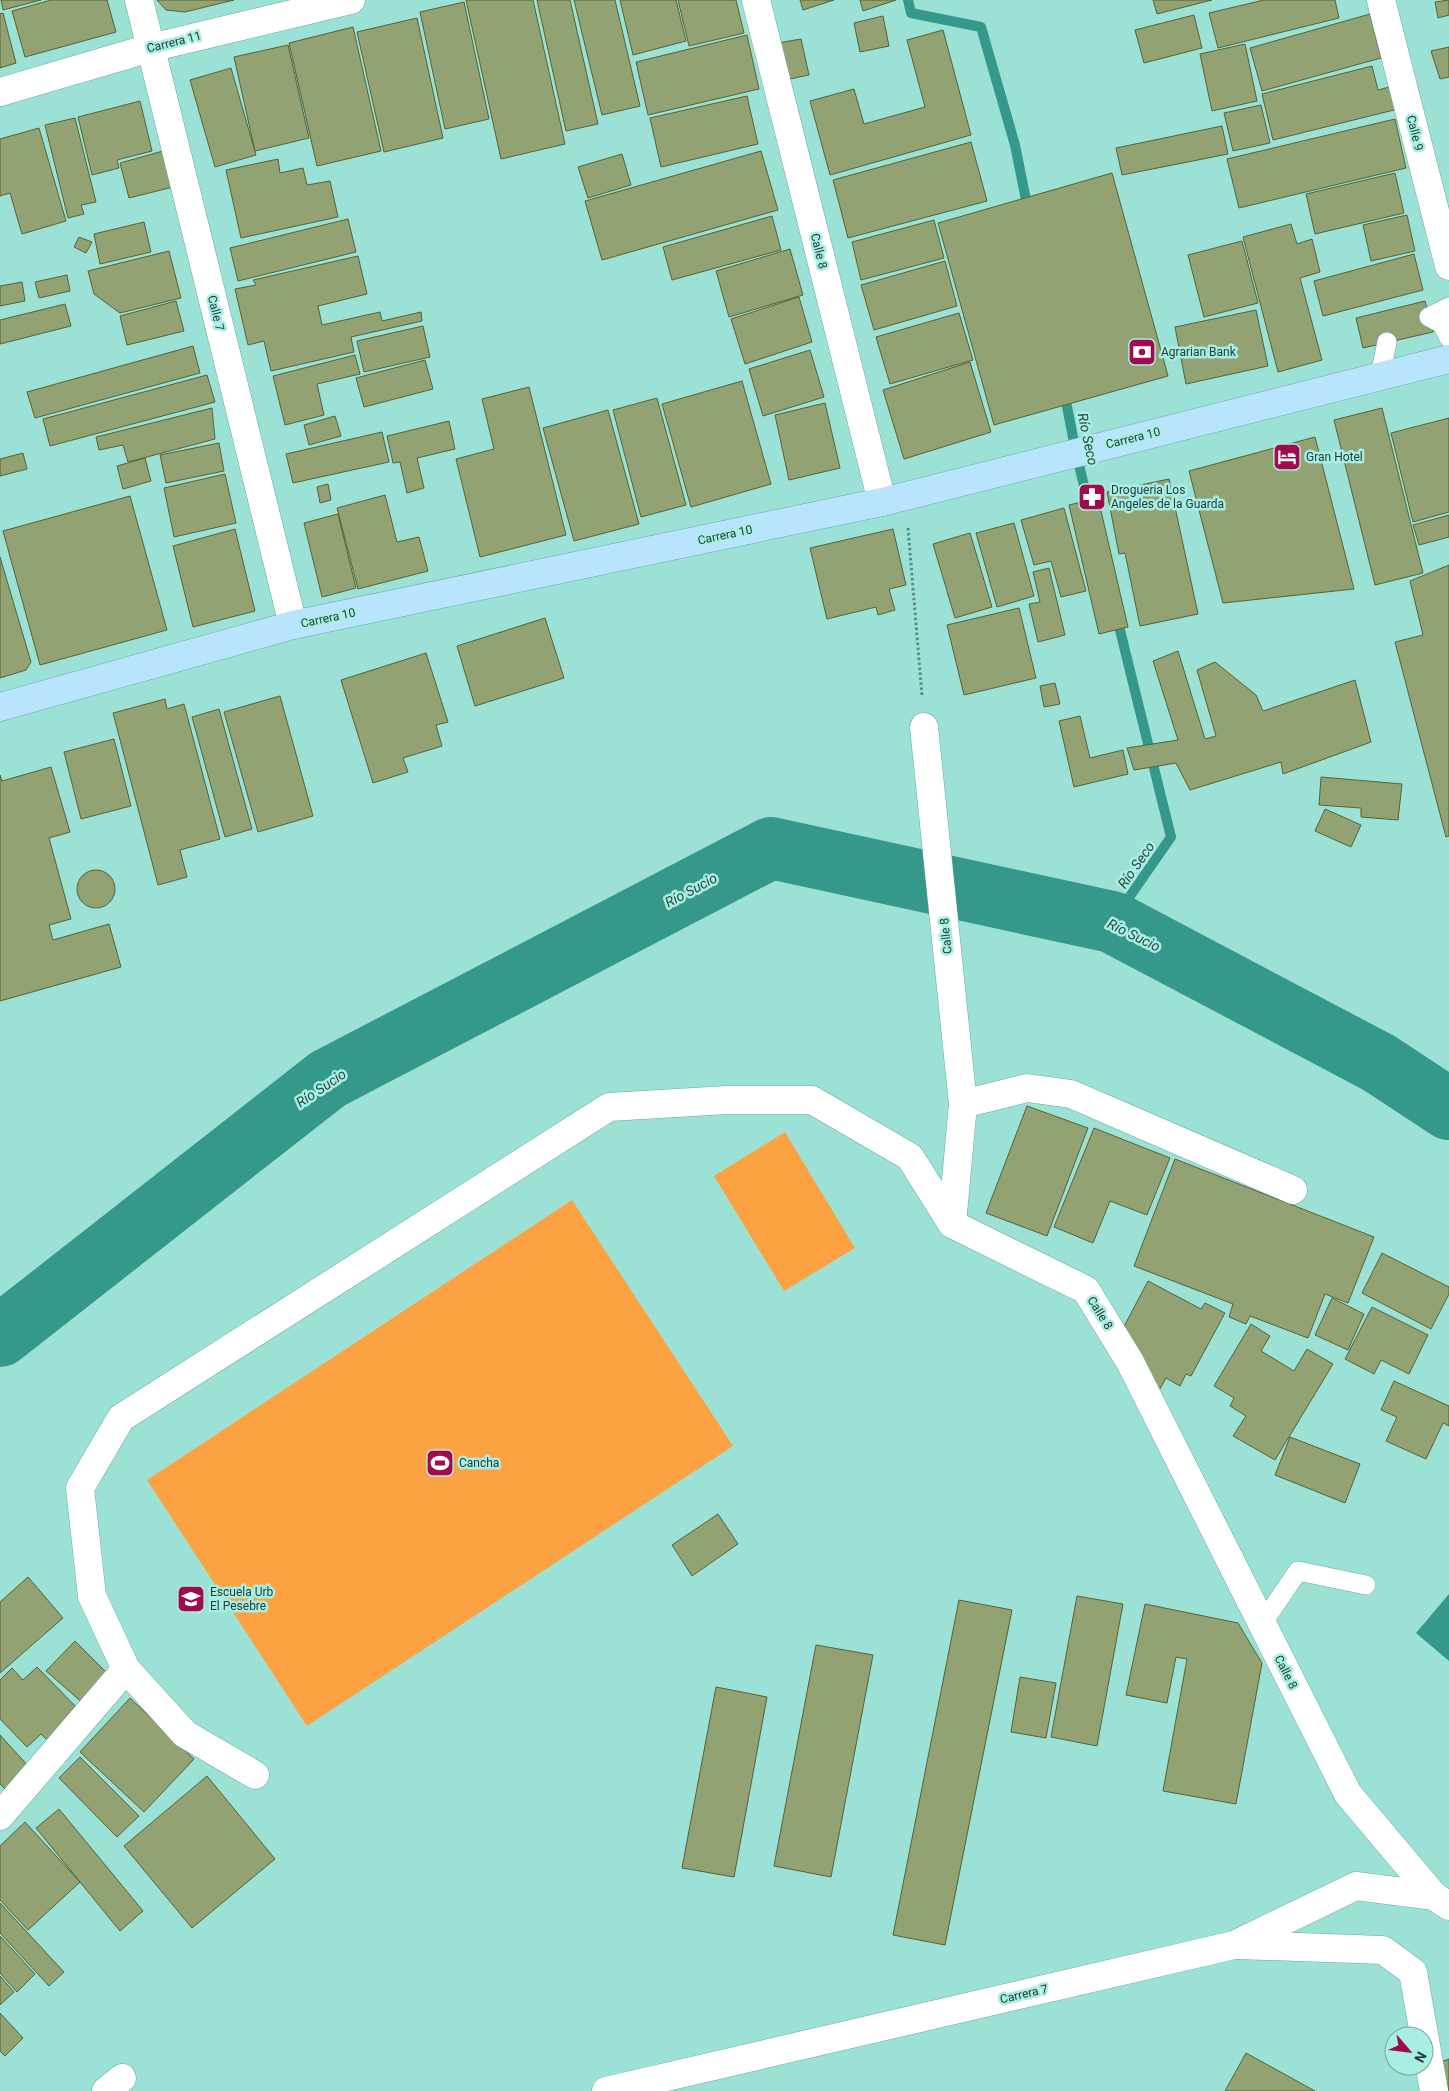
<svg xmlns="http://www.w3.org/2000/svg" width="1449" height="2091" viewBox="0 0 1449 2091" font-family="Roboto,sans-serif">
  <style>
    .green { fill: #fda242 }
    .water { fill: #34988b }
    .lines { fill: none; stroke-linecap: round; stroke-linejoin: round }
    .stream { stroke: #34988b; stroke-width: 10 }
    .river { stroke: #34988b; stroke-width: 62 }
    .building { fill: #92a272; stroke: #546335 }
    .service-casing { stroke: #68aba1; stroke-width: 20 }
    .pedestrian-casing { stroke: #68aba1; stroke-width: 29 }
    .minor-casing { stroke: #68aba1; stroke-width: 29 }
    .secondary-casing { stroke: #68aba1; stroke-width: 29 }
    .path { stroke: #5a8a83; stroke-width: 3; stroke-dasharray: 2.5 2.5; stroke-linecap: butt }
    .service { stroke: #fff; stroke-width: 19 }
    .pedestrian { stroke: #fff; stroke-width: 28 }
    .minor { stroke: #fff; stroke-width: 28 }
    .secondary { stroke: #b9e4fd; stroke-width: 28 }
    .labels { text-anchor: middle; stroke-width: 5; stroke-linejoin: round; paint-order: stroke }
    .street-label { font-size: 12px; fill: #213e3a; stroke: #a9eee3 }
    .poi-label { font-size: 12px; fill: #213e3a; stroke: #a9eee3; text-anchor: start }
    .water-label { font-size: 14px; font-style: italic; fill: #2a4843; stroke: #a9eee3 }
  </style>
  <rect width="100%" height="100%" fill="#9ce1d6"/>
  <path class="green" d="M785 1132 855 1248 784 1291 714 1176Z
    M572 1200 733 1446 307 1726 147 1480Z"/>
  <path class="water" d="M1449 1594V1661L1416 1633Z"/>
  <g class="lines">
    <path class="stream" d="M908 0 911 13 981 27 1015 145 1028 210
      M1064 391 1076 453 1091 514
      M1112 922 1171 837 1117 618"/>
    <path class="river" d="M0 1336 328 1079 771 848 1112 922 1379 1063 1449 1109"/>
  </g>
  <path class="building" d="M1 0H41L3 10Z
    M51 0H107L116 32 25 57 12 11Z
    M157 0H234L185 12 166 10Z
    M466 0H533L565 144 501 159Z
    M537 0H570L598 124 566 131Z
    M574 0H615L640 106 602 115Z
    M620 0H676L686 41 633 55Z
    M678 0H736L744 33 689 46Z
    M800 0H834L803 10Z
    M860 0H896L863 11Z
    M1153 0H1212L1157 14Z
    M1264 0H1335L1339 18 1218 48 1209 13Z
    M1449 0V15L1438 18 1435 2Z
    M464 2 489 119 445 129 420 12Z
    M3 13 16 63 0 68V14Z
    M1370 14 1381 58 1262 91 1250 48Z
    M1194 15 1202 48 1144 63 1135 30Z
    M883 16 889 46 860 52 854 23Z
    M417 18 443 138 384 152 357 32Z
    M353 27 381 151 317 166 289 43Z
    M943 30 971 135 830 175 810 101 854 89 864 124 925 107 907 40Z
    M747 35 759 89 648 115 636 62Z
    M801 39 809 75 785 80 778 43Z
    M1245 44 1257 101 1212 111 1200 54Z
    M288 45 309 138 255 151 234 57Z
    M1449 47V77L1440 79 1431 51Z
    M1372 66 1378 90 1393 86 1398 109 1273 140 1262 94Z
    M231 68 256 155 215 167 190 80Z
    M747 96 758 144 661 167 650 118Z
    M140 101 152 151 117 160 119 168 92 175 78 117Z
    M1261 105 1270 143 1233 151 1224 113Z
    M75 118 96 202 81 205 84 214 68 218 45 125Z
    M1395 119 1406 168 1239 208 1227 159Z
    M1222 126 1228 154 1122 175 1116 148Z
    M39 128 66 221 22 234 10 193 0 196V139Z
    M971 142 987 201 848 238 833 180Z
    M163 151 173 187 129 198 120 163Z
    M761 151 778 210 602 260 585 201Z
    M622 154 631 185 588 198 578 167Z
    M278 159 280 173 303 168 307 185 330 181 338 217 241 238 226 170Z
    M1112 173 1168 376 994 425 938 223Z
    M1395 173 1404 213 1315 234 1306 194Z
    M1407 215 1415 251 1371 261 1363 225Z
    M772 216 781 250 672 280 663 247Z
    M348 219 356 252 238 281 230 248Z
    M934 220 944 258 861 280 852 242Z
    M144 222 151 252 100 264 94 234Z
    M1291 224 1297 244 1312 239 1320 272 1300 278 1322 360 1278 372 1243 237Z
    M79 237 92 242 86 253 74 247Z
    M1242 241 1258 303 1204 317 1188 255Z
    M790 249 803 295 729 317 716 271Z
    M169 251 181 298 120 313 94 294 88 271Z
    M1414 254 1423 290 1323 316 1314 281Z
    M358 256 367 294 318 306 322 325 380 312 382 321 421 312 422 321 351 337 354 352 271 371 264 341 248 345 235 289 256 285 253 280Z
    M945 261 957 306 874 330 861 285Z
    M67 275 70 291 39 298 35 282Z
    M22 282 25 301 0 306V286Z
    M799 297 812 342 745 364 731 319Z
    M176 301 184 331 127 345 120 316Z
    M1425 301 1433 332 1363 348 1356 318Z
    M65 304 71 326 0 344V320Z
    M1256 310 1268 366 1186 384 1175 327Z
    M959 313 973 360 890 384 876 337Z
    M423 326 430 357 364 372 357 341Z
    M193 346 200 373 35 418 27 392Z
    M810 350 824 397 763 416 749 369Z
    M355 355 360 374 317 384 324 415 285 425 273 376Z
    M425 360 433 389 364 407 356 378Z
    M970 362 991 432 904 459 883 390Z
    M207 375 215 402 50 446 43 419Z
    M742 381 771 484 691 507 662 404Z
    M529 387 566 535 480 557 456 459 494 449 482 399Z
    M657 398 686 505 641 517 613 410Z
    M825 403 840 468 789 480 775 415Z
    M212 408 215 439 128 462 123 445 99 450 96 437Z
    M1382 408 1423 573 1375 585 1334 420Z
    M608 410 639 524 574 541 543 428Z
    M335 416 341 436 309 445 304 425Z
    M1449 418V512L1413 522 1391 433Z
    M449 421 455 449 417 458 424 488 407 493 400 462 393 463 387 436Z
    M382 432 389 462 293 483 286 454Z
    M1315 437 1354 589 1223 603 1189 471Z
    M219 443 224 471 166 483 160 455Z
    M23 453 27 469 0 476V459Z
    M145 458 151 481 123 489 117 466Z
    M225 474 236 523 174 537 164 488Z
    M1169 479 1198 614 1140 626 1125 553 1119 554 1107 492Z
    M328 484 331 500 320 503 317 487Z
    M385 495 397 542 419 537 428 571 358 589 337 508Z
    M130 496 167 630 40 665 3 531Z
    M1098 498 1128 627 1099 634 1069 505Z
    M1064 508 1086 591 1061 597 1051 561 1034 565 1021 520Z
    M338 514 356 588 322 597 304 523Z
    M1449 515V537L1419 545 1413 525Z
    M1014 523 1034 596 997 607 976 533Z
    M235 529 255 611 193 627 173 546Z
    M893 529 906 585 889 589 895 610 878 615 876 607 827 619 810 548Z
    M970 533 992 607 955 618 933 544Z
    M0 557 31 662 26 670 0 678Z
    M1449 565V836L1446 837 1395 642 1423 635 1410 581Z
    M1049 568 1065 635 1038 642 1029 604 1040 602 1033 572Z
    M1019 608 1036 678 964 695 947 625Z
    M545 618 564 678 475 706 457 646Z
    M1178 651 1205 739 1216 736 1197 670 1215 662 1256 695 1263 711 1355 680 1371 742 1283 774 1281 762 1190 790 1176 763 1134 770 1127 748 1178 740 1153 661Z
    M426 653 448 722 436 725 442 746 403 758 408 772 373 783 341 680Z
    M1055 683 1060 704 1044 707 1040 686Z
    M280 696 313 816 258 832 224 712Z
    M165 699 167 709 184 704 220 839 180 850 187 877 158 885 113 713Z
    M219 709 252 829 225 837 192 717Z
    M1080 716 1090 758 1123 750 1128 774 1074 787 1059 721Z
    M114 739 131 806 81 819 64 752Z
    M51 767 70 832 49 838 71 919 49 925 53 940 109 924 121 967 0 1001V775L2 781Z
    M1321 777 1402 784 1398 820 1361 817V808L1319 805Z
    M1325 809 1361 825 1351 847 1315 831Z
    M77 889a19 19 0 1 1 38 0a19 19 0 1 1-38 0Z
    M1027 1106 1088 1128 1047 1236 986 1213Z
    M1094 1128 1170 1158 1147 1215 1110 1201 1093 1243 1054 1227Z
    M1175 1159 1374 1237 1348 1303 1325 1294 1308 1338 1250 1316 1246 1324 1229 1317 1233 1304 1134 1266Z
    M1382 1253 1449 1287V1294L1431 1329 1362 1293Z
    M1148 1281 1201 1309 1205 1303 1225 1313 1191 1376 1186 1374 1180 1386 1166 1378 1160 1389 1148 1383 1120 1334Z
    M1332 1298 1364 1314 1348 1350 1315 1335Z
    M1372 1307 1428 1335 1409 1374 1381 1360 1374 1374 1345 1359Z
    M1251 1324 1270 1336 1261 1351 1294 1371 1307 1349 1333 1364 1275 1460 1233 1436 1246 1416 1230 1406 1234 1398 1214 1386Z
    M1394 1381 1449 1406V1426L1443 1423 1426 1459 1386 1441 1397 1417 1381 1410Z
    M1290 1437 1360 1464 1345 1503 1275 1475Z
    M718 1514 738 1544 692 1576 672 1545Z
    M28 1577 63 1618 0 1673V1602Z
    M1077 1596 1123 1604 1097 1746 1051 1737Z
    M959 1600 1012 1610 945 1945 893 1935Z
    M1145 1604 1238 1623 1262 1663 1236 1804 1163 1791 1187 1659 1176 1657 1167 1703 1126 1695Z
    M75 1641 108 1674 84 1704 46 1671Z
    M816 1645 873 1655 831 1877 774 1866Z
    M37 1667 78 1709 47 1740 41 1734 27 1747 0 1719V1680L12 1668 23 1680Z
    M1020 1677 1056 1683 1046 1738 1011 1732Z
    M716 1687 767 1697 734 1877 682 1868Z
    M130 1698 194 1759 144 1812 80 1752Z
    M0 1735 29 1767 5 1789 0 1784Z
    M80 1757 139 1816 117 1837 59 1778Z
    M207 1776 275 1859 192 1928 124 1846Z
    M59 1809 143 1911 120 1931 36 1828Z
    M25 1822 80 1882 28 1930 0 1900V1846Z
    M0 1903 64 1972 49 1986 0 1933Z
    M0 1936 35 1974 17 1992 0 1973Z
    M0 1976 14 1992 0 2005Z
    M0 2013 23 2038 5 2056 0 2051Z
    M1246 2053 1315 2091H1225Z
    M1449 2059V2091L1441 2062Z"/>
  <g class="lines">
    <defs>
      <path id="service" d="M1429 317 1442 324 1449 338
        M1429 317 1449 307
        M1380 376 1387 342
        M1262 1624 1298 1571 1366 1585"/>
      <path id="pedestrian" d="M924 727 963 1104"/>
      <path id="minor" d="M139 0 293 625
        M756 0 882 502
        M1381 0 1449 266
        M0 92 150 48 351 0
        M952 1224 1086 1290 1130 1362 1348 1794 1434 1896 1449 1906
        M952 1224 963 1104 1027 1088 1071 1094 1293 1190
        M255 1775 185 1734 126 1669 92 1596 80 1488 121 1418 609 1107 727 1100H812L910 1157 952 1224
        M0 1816 126 1669
        M1238 1945 1383 1950 1413 1972 1434 2091
        M106 2091 122 2078
        M606 2091 1234 1945 1356 1886 1434 1896"/>
      <path id="secondary" d="M0 707 293 625 882 502 1449 359"/>
    </defs>
    <use href="#service" class="service-casing"/>
    <use href="#pedestrian" class="pedestrian-casing"/>
    <use href="#minor" class="minor-casing"/>
    <use href="#secondary" class="secondary-casing"/>
    <path class="path" d="M908 528 922 696"/>
    <use href="#service" class="service"/>
    <use href="#pedestrian" class="pedestrian"/>
    <use href="#minor" class="minor"/>
    <use href="#secondary" class="secondary"/>
  </g>
  <defs>
    <symbol id="bank-square" viewBox="-11 -11 22 22"><rect x="-9" y="-9" width="18" height="18" rx="4" fill="#a10a4d" stroke="#a9eee3"/><path d="M-6-4H6V4H-6ZM0-2.3a2.3 2.3 0 1 0 0 4.6a2.3 2.3 0 1 0 0-4.6Z" fill="#fff"/></symbol>
    <symbol id="hotel-square" viewBox="-11 -11 22 22"><rect x="-9" y="-9" width="18" height="18" rx="4" fill="#a10a4d" stroke="#a9eee3"/><path d="M-6-4.5h1.5V1H6V5H4.5V3h-9V5H-6ZM-4 0a1.8 1.8 0 1 1 3.6 0ZM.5 0V-2.5h3Q6-2.5 6 0Z" fill="#fff"/></symbol>
    <symbol id="pharmacy-square" viewBox="-11 -11 22 22"><rect x="-9" y="-9" width="18" height="18" rx="4" fill="#a10a4d" stroke="#a9eee3"/><path d="M-2-6h4v4h4v4h-4v4h-4v-4h-4v-4h4Z" fill="#fff"/></symbol>
    <symbol id="stadium-square" viewBox="-11 -11 22 22"><rect x="-9" y="-9" width="18" height="18" rx="4" fill="#a10a4d" stroke="#a9eee3"/><path d="M0-5a6.5 5 0 1 0 0 10a6.5 5 0 1 0 0-10ZM-3.5-1.8h7v3.6h-7Z" fill="#fff"/></symbol>
    <symbol id="school-square" viewBox="-11 -11 22 22"><rect x="-9" y="-9" width="18" height="18" rx="4" fill="#a10a4d" stroke="#a9eee3"/><path d="M0-5L7-2L0 1L-7-2ZM-4 1L0 2.5L4 1V4Q0 6-4 4Z" fill="#fff"/></symbol>
  </defs>
  <g fill-rule="evenodd">
    <use href="#bank-square" x="1126" y="336" width="32" height="32"/>
    <use href="#hotel-square" x="1271" y="441" width="32" height="32"/>
    <use href="#pharmacy-square" x="1076" y="481" width="32" height="32"/>
    <use href="#stadium-square" x="424" y="1447" width="32" height="32"/>
    <use href="#school-square" x="175" y="1583" width="32" height="32"/>
  </g>
  <g class="labels">
    <g class="street-label">
      <text transform="translate(174 42) rotate(-14)" y="4">Carrera 11</text>
      <text transform="translate(1415 133) rotate(76)" y="4">Calle 9</text>
      <text transform="translate(819 251) rotate(76)" y="4">Calle 8</text>
      <text transform="translate(216 313) rotate(76)" y="4">Calle 7</text>
      <text transform="translate(1133 438) rotate(-14)" y="4">Carrera 10</text>
      <text transform="translate(725 535) rotate(-12)" y="4">Carrera 10</text>
      <text transform="translate(328 618) rotate(-12)" y="4">Carrera 10</text>
      <text transform="translate(946 936) rotate(-96)" y="4">Calle 8</text>
      <text transform="translate(1100 1313) rotate(58)" y="4">Calle 8</text>
      <text transform="translate(1286 1672) rotate(63)" y="4">Calle 8</text>
      <text transform="translate(1024 1994) rotate(-13)" y="4">Carrera 7</text>
    </g>
    <g class="poi-label">
      <text x="1161" y="356">Agrarian Bank</text>
      <text x="1306" y="461">Gran Hotel</text>
      <text x="1111" y="494">Drogueria Los<tspan x="1111" dy="14">Angeles de la Guarda</tspan></text>
      <text x="459" y="1467">Cancha</text>
      <text x="210" y="1596">Escuela Urb<tspan x="210" dy="14">El Pesebre</tspan></text>
    </g>
    <g class="water-label">
      <text transform="translate(1088 439) rotate(78)" y="5">Río Seco</text>
      <text transform="translate(1136 865) rotate(-55)" y="5">Río Seco</text>
      <text transform="translate(691 890) rotate(-28)" y="5">Río Sucio</text>
      <text transform="translate(1134 935) rotate(26)" y="5">Río Sucio</text>
      <text transform="translate(321 1088) rotate(-34)" y="5">Río Sucio</text>
    </g>
  </g>
  <g transform="translate(1409 2051) rotate(118)"><circle r="24" fill="#a9eee3" stroke="#73a89f"/>
  <path d="M0-4L9 19L0 12L-9 19Z" fill="#a10a4d"/>
  <text y="-8" font-size="14" font-weight="bold" text-anchor="middle" fill="#213e3a">N</text>
  </g>
</svg>
